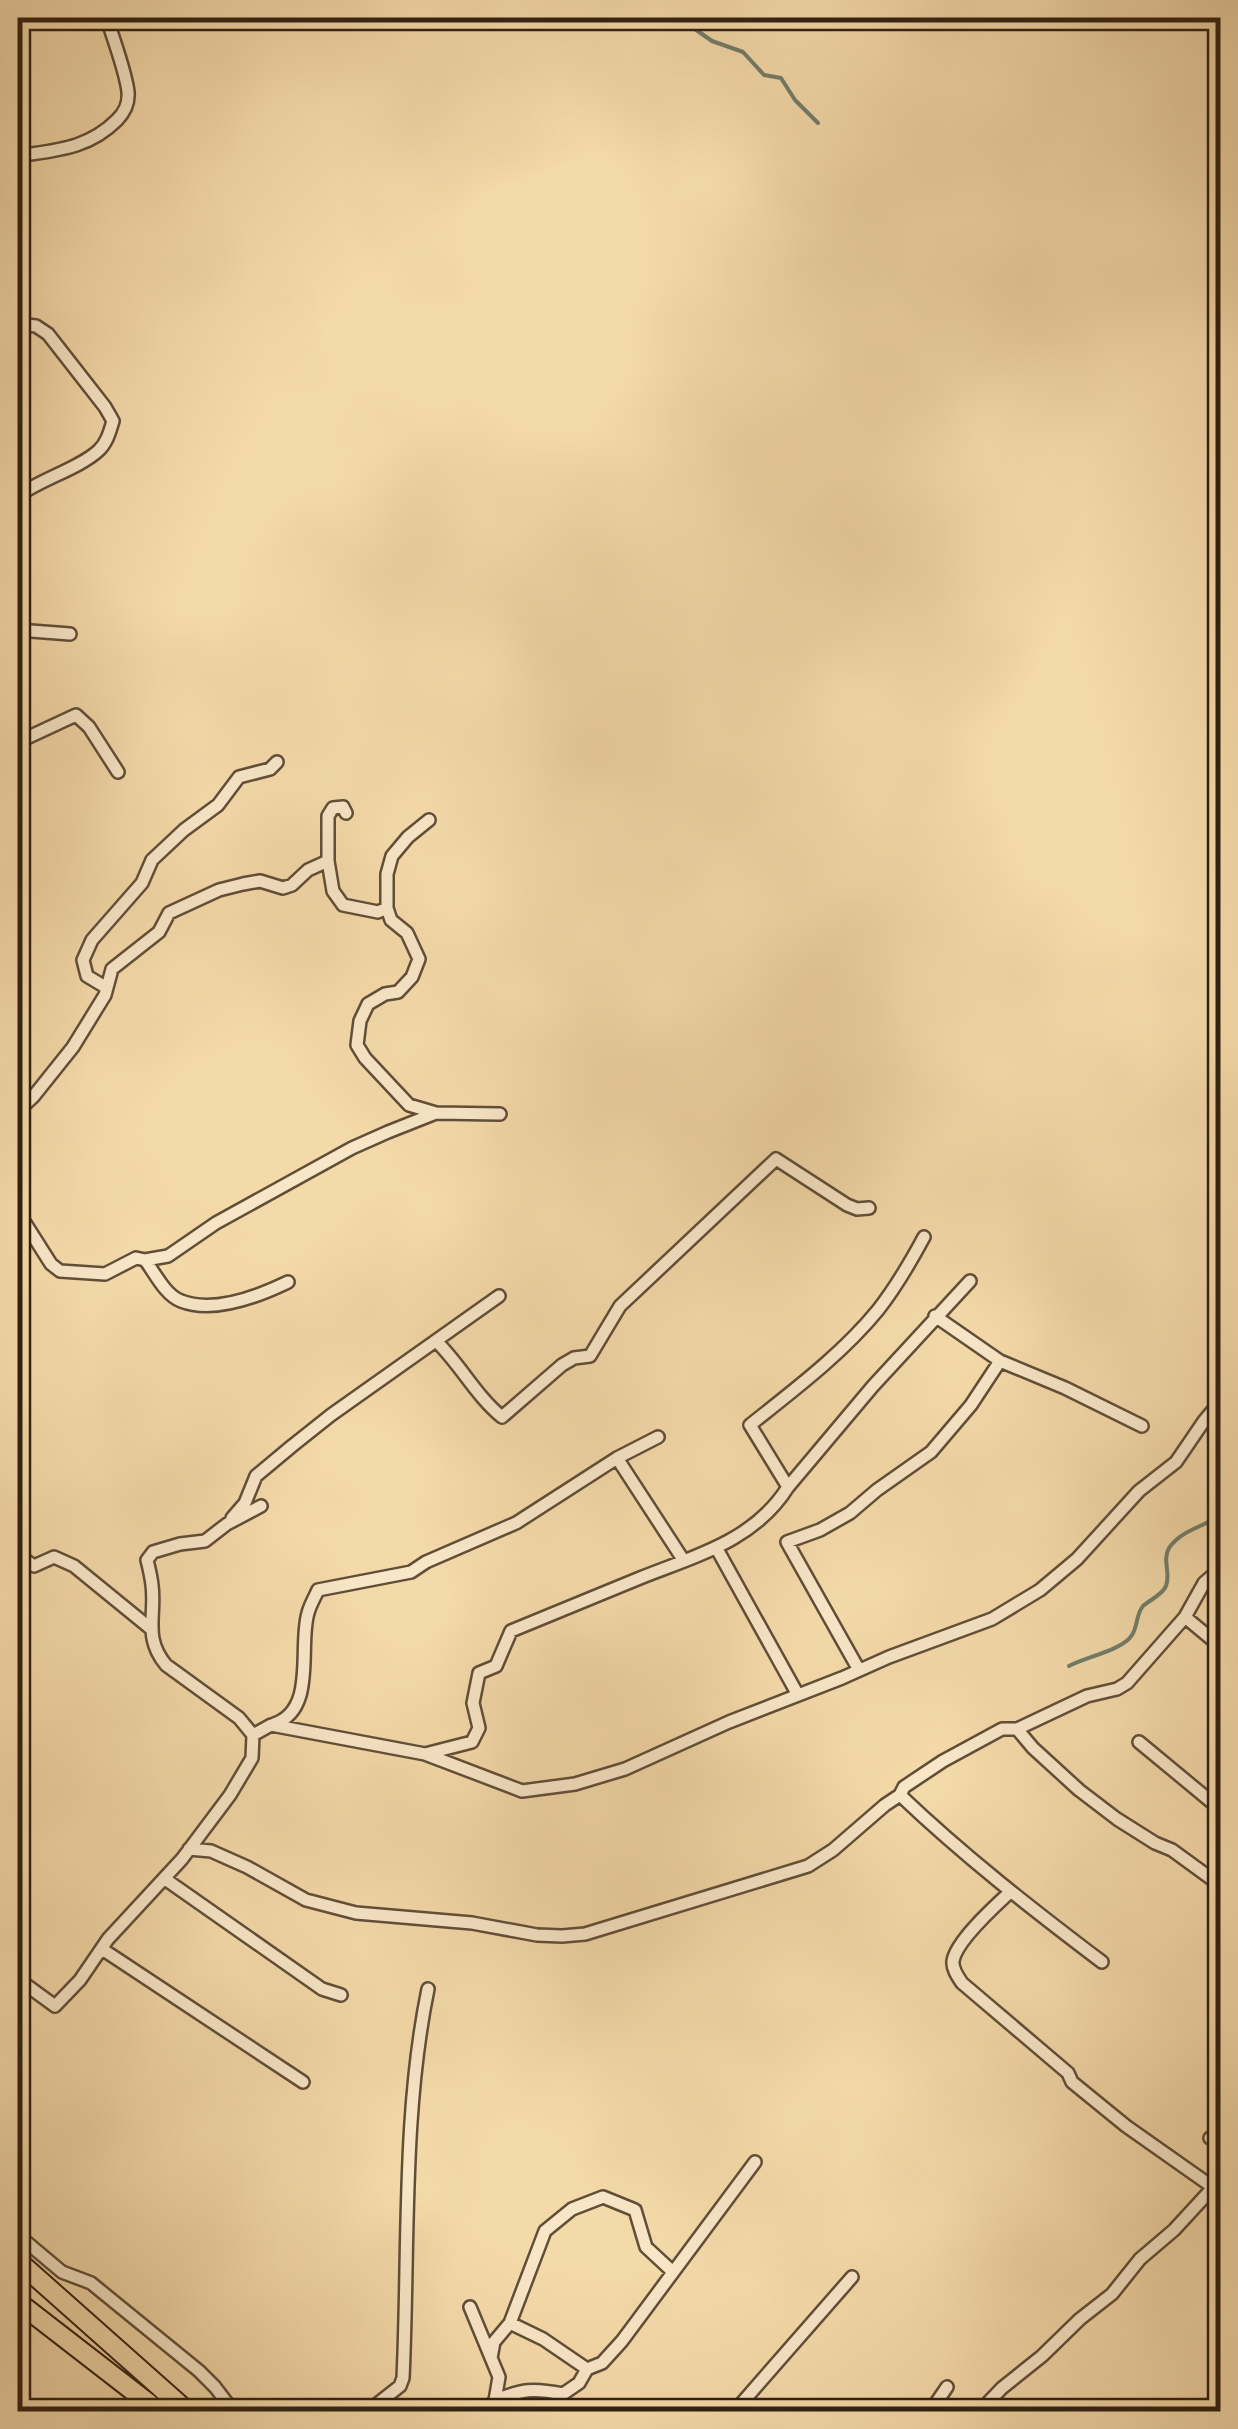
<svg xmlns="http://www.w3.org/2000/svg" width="1238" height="2429" viewBox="0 0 1238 2429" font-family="Vollkorn,serif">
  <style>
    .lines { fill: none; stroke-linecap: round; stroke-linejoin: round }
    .stream { stroke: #717d6a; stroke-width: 4 }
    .minor-casing { stroke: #614e38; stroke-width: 16 }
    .highway-casing { stroke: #302012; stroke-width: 22 }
    .minor { stroke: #f8e6c7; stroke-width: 11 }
    .highway { stroke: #f4d9a9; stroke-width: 18 }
  </style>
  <rect width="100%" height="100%" fill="#f4d9a9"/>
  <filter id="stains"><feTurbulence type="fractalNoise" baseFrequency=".002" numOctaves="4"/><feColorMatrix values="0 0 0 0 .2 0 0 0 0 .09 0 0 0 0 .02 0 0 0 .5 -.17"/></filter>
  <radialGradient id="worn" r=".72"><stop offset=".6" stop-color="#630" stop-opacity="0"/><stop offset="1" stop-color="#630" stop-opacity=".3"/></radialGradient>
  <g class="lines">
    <path class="stream" d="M679 18 712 41 743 52 764 75 781 78 795 100 818 123
      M1069 1666C1086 1657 1123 1650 1132 1635 1138 1626 1136 1614 1143 1606 1150 1600 1163 1594 1166 1586 1171 1574 1162 1560 1169 1548 1183 1528 1205 1528 1220 1514"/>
    <defs>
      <path id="minor" d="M18 156C56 150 88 149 117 120 125 112 129 104 128 92 126 72 113 39 107 18
        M18 324 36 326 48 334 105 407 113 421C110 431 107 443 98 451 78 469 41 479 18 496
        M18 630 70 634
        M18 742 76 715 89 727 118 772
        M429 820 408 837 392 856 387 874V908L391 920 407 933 419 959 412 977 398 992 385 994 368 1004 360 1021 357 1045 365 1058 409 1105 436 1113
        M328 861 333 891 343 905 378 912 387 908
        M107 988 87 976 83 960 92 940 142 883 152 860 184 830 218 805 239 777 270 769 277 762
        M18 1111 33 1097 73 1047 105 995 112 969 159 932 169 913 219 890 243 884 260 881 283 888 292 885 308 870 328 861V816L333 808 343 807 346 813
        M18 1212 51 1264 60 1271 105 1274 136 1258 145 1260C155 1273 165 1295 181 1301 214 1314 259 1296 288 1282
        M145 1260 168 1256 216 1223 352 1148 388 1132 436 1113 500 1114
        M935 1316 1000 1361 1065 1388 1142 1426
        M436 1341C460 1364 476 1396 502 1417L562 1365 574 1358 590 1356 620 1306 776 1159 847 1205 857 1209 869 1208
        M658 1437 617 1458 684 1561
        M788 1487 750 1425C794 1390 842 1354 878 1310 896 1287 910 1263 924 1237
        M232 1518 245 1503 256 1476 292 1446 331 1415 499 1296
        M717 1549 798 1695
        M18 1555 34 1566 54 1557 74 1566 150 1628
        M1185 1617 1220 1646
        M859 1670 787 1542 820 1530 850 1513 877 1490 931 1452 971 1405 1000 1361
        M274 1724C317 1710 298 1646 308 1613 310 1605 315 1597 318 1590L411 1572 426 1562 516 1523 617 1458
        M1017 1729 1033 1748 1079 1790 1117 1819 1155 1843 1172 1850 1220 1885
        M253 1735 271 1725 425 1754 522 1791 575 1784 625 1769 729 1722 842 1678 889 1657 992 1619 1040 1590 1077 1559 1139 1491 1176 1462 1204 1421 1220 1402
        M1139 1742 1220 1809
        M425 1754 472 1742 479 1728 473 1703 479 1673 496 1666 511 1631C554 1613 597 1596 640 1578 695 1556 754 1541 788 1487L873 1386 970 1281
        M900 1795C964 1856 1032 1909 1102 1962
        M189 1849 211 1851 247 1867 306 1900 356 1913 472 1923 537 1935 562 1936 585 1934 808 1866 833 1850 885 1805 900 1795 904 1787 943 1761 1002 1729H1017L1087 1696 1117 1689 1127 1683 1185 1617 1204 1583 1220 1569
        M165 1879 322 1989 341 1995
        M1009 1893C995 1906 956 1941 953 1961 952 1969 958 1977 962 1983L1068 2073 1072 2082 1126 2126 1214 2188
        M102 1949 303 2082
        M18 1979 55 2006 80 1980 108 1939 182 1859 230 1795 252 1758 253 1735 239 1718 166 1665C143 1637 156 1616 152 1585 151 1576 149 1568 147 1560L153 1552 180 1544 205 1541 227 1524 261 1506
        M1210 2138 1220 2144
        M18 2235 62 2272 91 2283 199 2371 215 2387 234 2412
        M470 2307 499 2377 493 2412
        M510 2323 545 2231 572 2209 603 2197 635 2210 646 2247 673 2272
        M491 2358 494 2342 510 2323 543 2339 587 2369
        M494 2401C522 2389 533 2388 563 2394L579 2383 587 2369 602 2363 622 2341 755 2162
        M367 2412 400 2386 403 2378C409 2250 402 2115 428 1989
        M734 2412 852 2277
        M930 2412 947 2387
        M979 2412 1002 2388 1042 2356 1080 2319 1112 2294 1140 2259 1174 2230 1220 2180"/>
      <path id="highway" d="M18 2261 188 2412
        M18 2302 160 2412"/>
    </defs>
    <use href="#minor" class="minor-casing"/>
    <use href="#highway" class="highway-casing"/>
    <use href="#minor" class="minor"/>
    <use href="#highway" class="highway"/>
  </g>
  <rect width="1238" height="2429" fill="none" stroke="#f4d9a9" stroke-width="60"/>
  <rect x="20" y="20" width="1198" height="2389" fill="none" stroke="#302012" stroke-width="5"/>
  <rect x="30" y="30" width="1178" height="2369" fill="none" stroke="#302012" stroke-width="2.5"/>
  <rect width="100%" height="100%" filter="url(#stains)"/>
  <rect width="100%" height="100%" fill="url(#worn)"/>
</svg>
